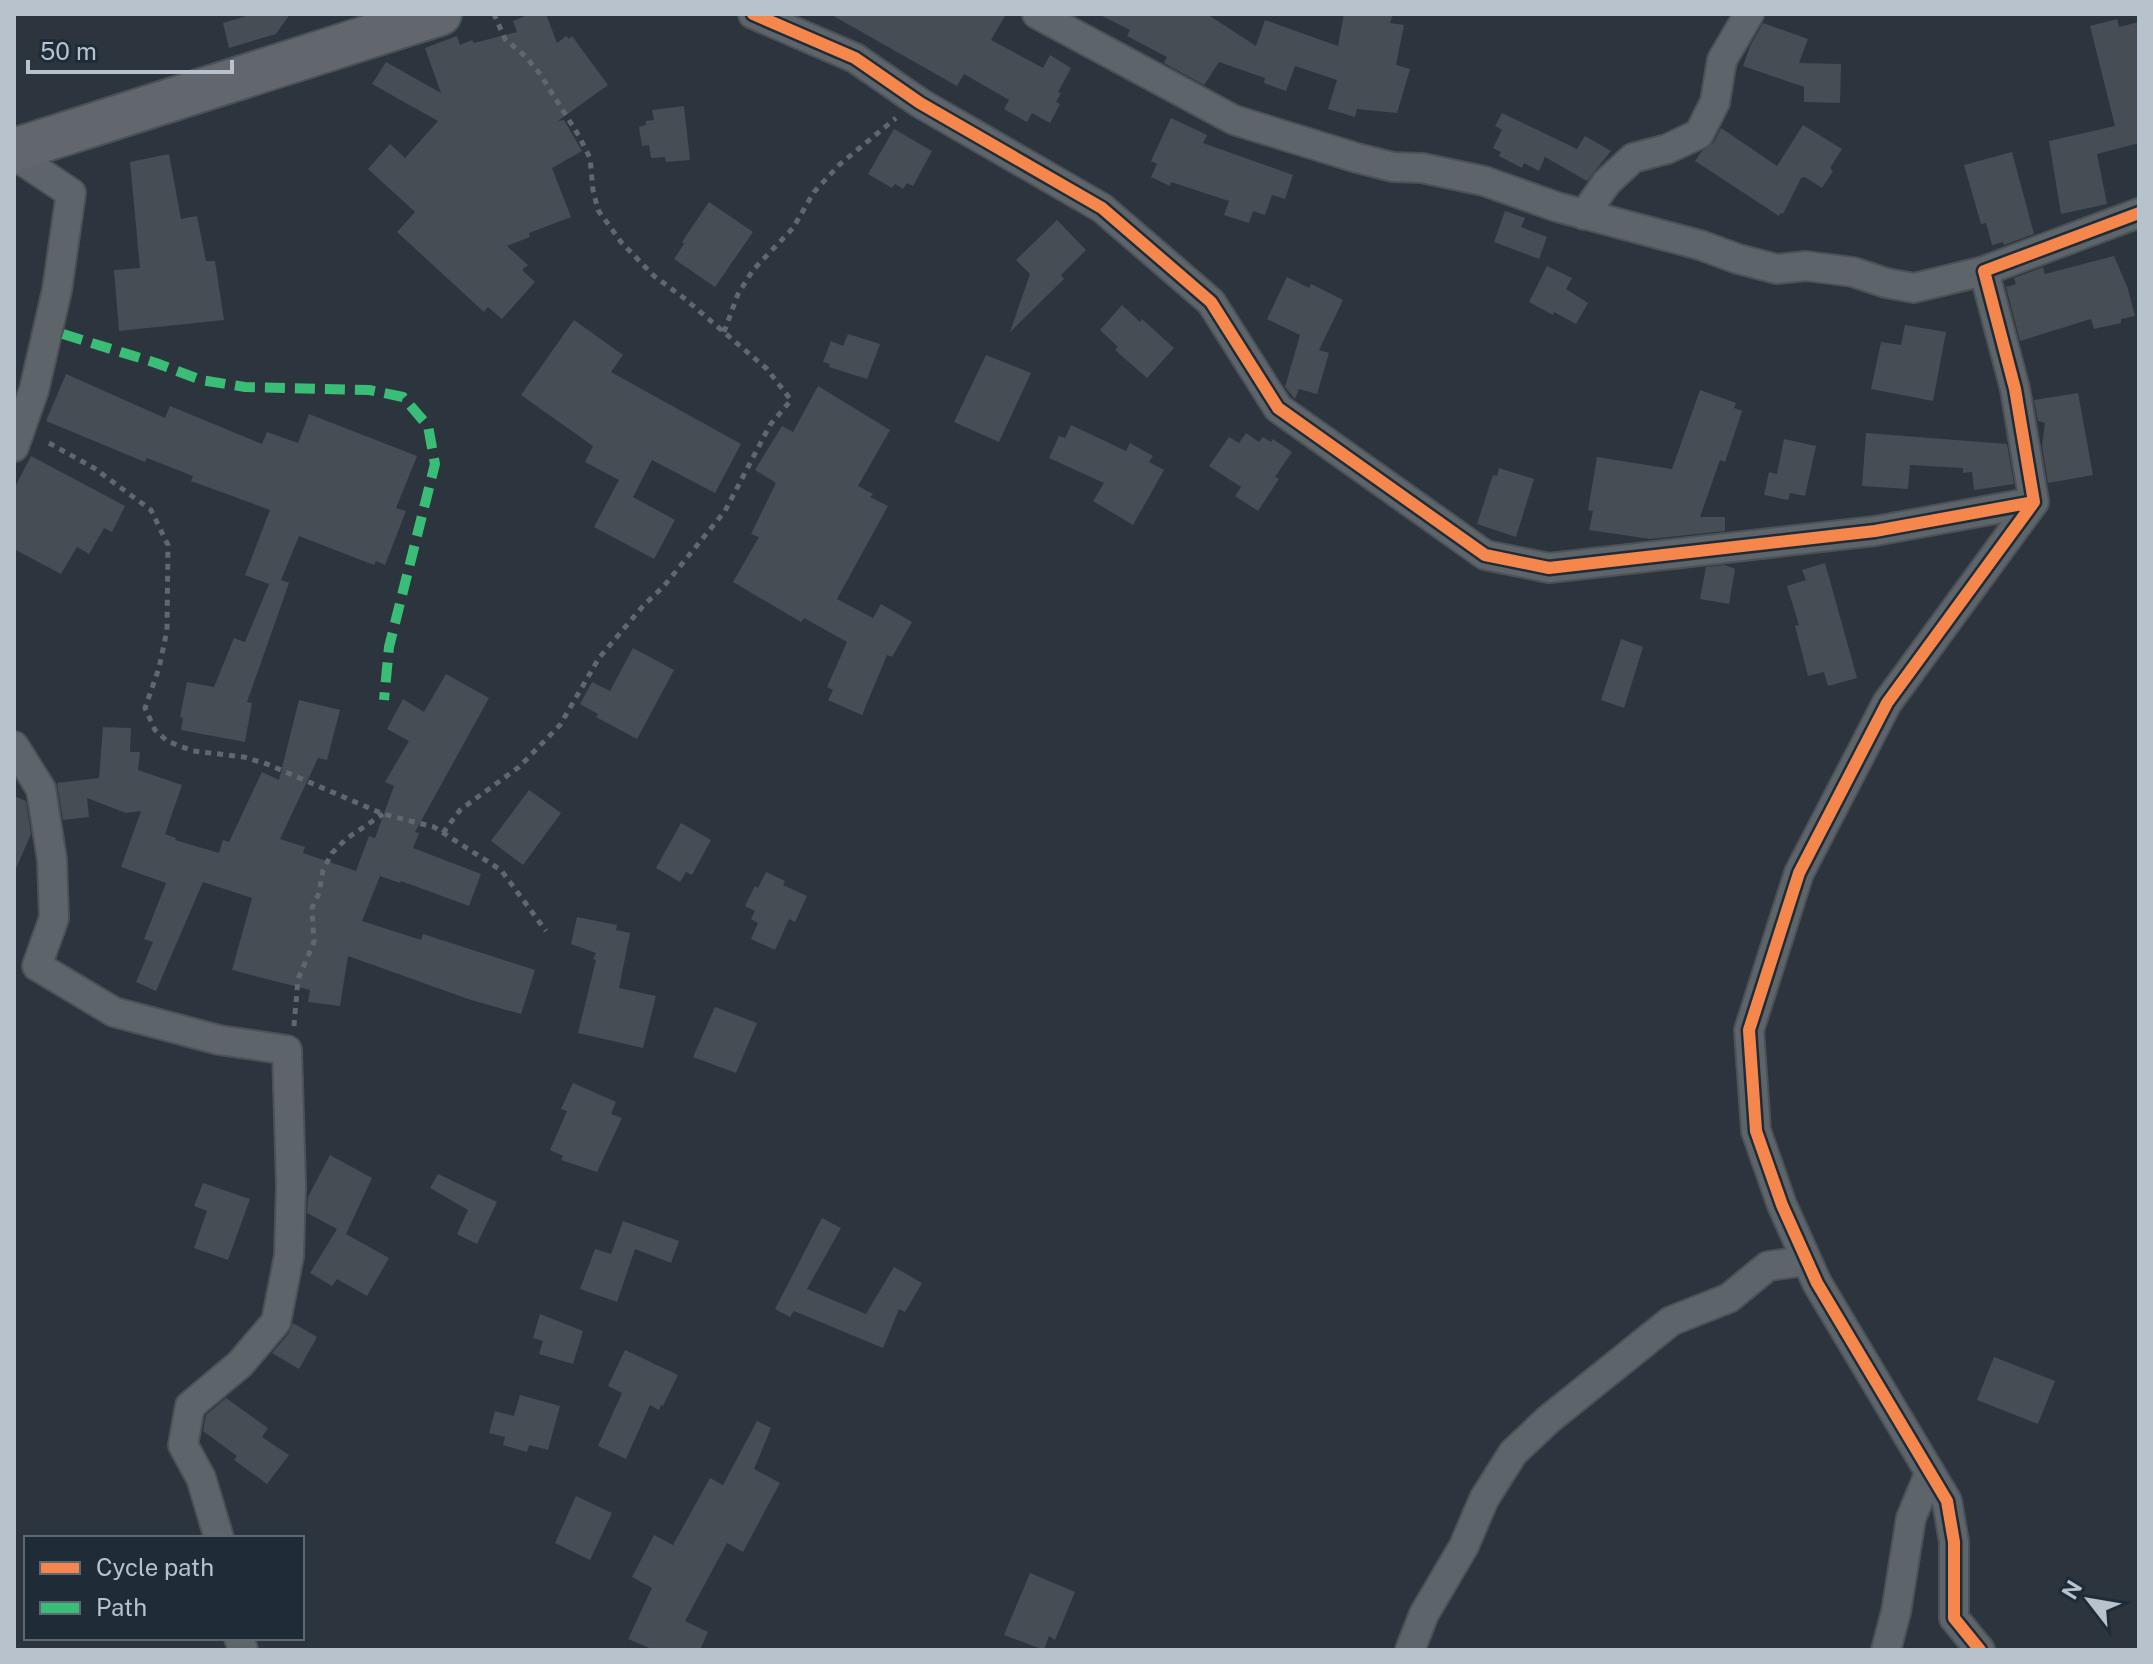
<svg xmlns="http://www.w3.org/2000/svg" width="2153" height="1664" viewBox="0 0 2153 1664" font-family="'Public Sans',sans-serif">
  <style>
    .building { fill: #464d54 }
    .lines { fill: none; stroke-linecap: round; stroke-linejoin: round }
    .street-casing { stroke: #4b5157; stroke-width: 32 }
    .secondary-casing { stroke: #4b5157; stroke-width: 46 }
    .path { stroke: #60676d; stroke-width: 5; stroke-dasharray: 6 6; stroke-linecap: butt }
    .street { stroke: #5d646a; stroke-width: 28 }
    .secondary { stroke: #62676e; stroke-width: 42 }
    .quiet { stroke: #3abd76; stroke-width: 10; stroke-dasharray: 20 10; stroke-linecap: butt }
    .cycleway-casing { stroke: #1f2c38; stroke-width: 17 }
    .cycleway { stroke: #f5874c; stroke-width: 12 }
  </style>
  <rect width="100%" height="100%" fill="#2c353d"/>
  <path class="building" d="M253 14H290L276 34 229 48 223 23Z
    M530 14H546L557 43 566 36 569 39 572 36 608 85 558 121 564 120 582 151 552 168 571 217 529 233 530 237 507 246 528 265 522 270 535 282 502 319 488 307 484 312 397 232 415 212 368 169 390 144 405 158 438 121 372 84 386 62 441 93 425 48 457 36 460 45 472 40 474 43 517 32 513 21Z
    M830 14H1006L991 40 1043 68 1050 55 1071 68 1058 92 1061 93 1056 102 1060 104 1050 123 1032 113 1027 122 1004 109 1009 100 964 74 957 86Z
    M1098 14H1207L1256 46 1265 20 1338 46 1344 14H1393L1390 23 1404 25 1396 65 1410 69 1397 113 1357 109 1355 117 1328 109 1337 80 1295 66 1286 91 1264 83 1265 78 1219 62 1204 85 1164 63 1167 57 1127 36 1130 30Z
    M2117 19 2119 27 2139 22V143L2097 154 2107 204 2061 214 2049 141 2115 126 2090 26Z
    M1763 23 1808 39 1799 63 1841 64 1840 103 1804 102V87L1743 66 1750 46Z
    M684 106 690 160 666 162 665 157 651 158 649 145 642 146 639 127 646 125V121L654 120 652 110Z
    M1502 113 1577 149 1585 136 1611 151 1587 181 1545 157 1539 171 1524 163 1522 168 1499 156 1501 152 1493 148 1502 130 1495 126Z
    M1171 118 1207 135 1203 143 1293 175 1285 199 1272 195 1265 215 1253 211 1249 223 1224 215 1229 201 1171 182 1170 186 1151 177 1157 164 1151 161Z
    M1803 125 1842 149 1830 168 1833 171 1822 188 1805 177 1801 178 1783 214 1780 213 1779 216 1695 161 1701 152 1714 142 1721 128 1777 166Z
    M894 129 932 151 913 186 907 183 903 189 895 184 892 188 868 174Z
    M2012 152 2034 234 2004 245 2003 242 1992 245 1986 223 1981 224 1964 165Z
    M169 154 181 219 197 216 206 261H215L224 320 119 331 114 270 140 268 130 162Z
    M709 202 753 232 715 287 674 259 684 244 682 242Z
    M1505 211 1525 218 1521 227 1547 237 1539 259 1494 242Z
    M1057 220 1086 250 1061 275 1064 279 1010 332 1030 274 1016 260Z
    M2114 256 2128 289 2135 316 2121 319V323L2094 329 2091 319 2020 341 2006 287 2016 284 2014 278 2043 267 2045 274Z
    M1547 266 1572 278 1566 289 1588 303 1576 324 1554 312 1553 315 1529 302Z
    M1287 277 1309 288 1311 284 1343 300 1319 350 1329 353 1317 394 1299 389 1295 399 1285 387 1300 335 1267 319Z
    M1122 305 1140 322 1142 319 1174 348 1147 378 1115 350 1118 347 1100 330Z
    M574 320 623 355 611 372 741 444 715 493 652 460 633 497 675 520 654 559 594 527 619 480 585 462 593 446 521 395Z
    M1905 325 1946 332 1933 401 1871 389 1881 342 1901 345Z
    M848 334 880 344 867 379 829 367 830 364 823 362 831 341 843 346Z
    M986 355 1031 373 999 442 954 422Z
    M66 374 165 418 170 406 262 444 267 432 298 443 309 414 417 456 396 508 406 511 385 565 376 561 374 565 299 536 281 580 289 583 247 702 252 703 245 742 181 730 183 718 180 717 187 682 214 687 234 638 245 642 269 584 245 575 270 510 191 481 193 476 147 458 145 462 46 421Z
    M818 386 890 430 858 486 873 494 870 497 888 506 837 599 873 618 881 604 912 622 892 657 887 655 862 715 828 700 833 690 827 687 847 642 804 618 801 622 733 582 759 537 751 534 776 483 755 470 782 426 793 432Z
    M1700 390 1736 403 1734 408 1742 411 1725 462 1720 460 1700 517H1725V531L1650 539 1589 530 1593 511 1588 510 1597 457 1672 469Z
    M2078 393 2093 475 2048 483 2042 446 2045 423 2038 421 2034 400Z
    M1071 425 1126 451 1130 443 1153 456 1149 462 1164 470 1133 525 1093 501 1104 483 1049 458 1059 436 1065 438Z
    M1246 433 1259 442 1263 437 1271 442 1273 439 1292 452 1275 477 1279 479 1258 511 1235 496 1241 487 1209 466 1229 437 1239 443Z
    M1866 433 2007 444 2014 484 1974 490 1972 472 1963 473V468L1910 465 1908 489 1862 486Z
    M1784 439 1816 446 1805 496 1790 493 1788 500 1764 495 1769 472 1777 474Z
    M31 456 125 506 112 532 104 528 89 554 77 547 61 574 14 549V489Z
    M1499 468 1534 479 1516 537 1477 524 1493 475 1497 476Z
    M1825 563 1857 678 1828 686 1824 672 1808 676 1795 626 1799 625 1787 586 1806 580 1802 570Z
    M1725 565 1735 569 1729 604 1700 599 1706 567Z
    M1621 639 1643 647 1624 708 1601 700Z
    M633 648 674 670 637 739 596 717 598 714 580 704 592 682 610 691Z
    M446 674 489 698 415 832 419 833 413 848 481 874 469 906 401 881 400 883 380 876 362 921 421 940 423 934 535 970 521 1014 471 1000 348 956 340 1006 308 1002 310 990 232 970 252 898 203 882 156 991 136 982 153 942 144 939 166 883 121 867 141 811 126 813 87 798 89 817 63 820 57 783 99 778 103 727 131 728 130 752H140L138 770 182 785 165 834 176 838 175 840 219 853 223 840 229 842 262 772 279 780 299 700 340 710 327 760 318 758 280 839 305 847 303 853 356 871 369 836 375 838 394 786 385 782 409 741 387 729 403 699 424 712Z
    M529 790 561 813 523 865 491 841Z
    M14 796 26 801 31 834 14 873Z
    M681 823 711 840 692 875 686 872 680 882 656 868Z
    M766 872 785 881 783 885 807 896 795 922 789 919 775 950 751 939 758 923 751 919 755 911 745 906 755 886 758 888Z
    M577 917 617 925 616 930 630 933 619 988 656 996 643 1048 578 1033 596 960 593 959 596 953 571 944Z
    M715 1007 757 1023 736 1073 693 1057Z
    M573 1083 616 1102 611 1114 622 1118 597 1172 561 1160 563 1156 550 1150 567 1111 561 1109Z
    M330 1155 372 1178 346 1234 389 1258 367 1296 337 1279 332 1286 310 1273 337 1229 307 1213 308 1197Z
    M438 1174 497 1202 477 1244 457 1234 468 1210 430 1188Z
    M203 1183 250 1199 228 1260 194 1248 207 1211 194 1206Z
    M822 1218 841 1228 807 1289 866 1314 894 1267 922 1283 905 1312 899 1309 883 1348 794 1311 790 1317 775 1309Z
    M623 1221 679 1241 671 1263 635 1249 617 1302 580 1289 595 1249 611 1254Z
    M540 1314 583 1331 573 1364 539 1354 543 1341 533 1338Z
    M293 1323 317 1337 299 1369 272 1353 289 1333Z
    M625 1350 678 1375 663 1406 661 1405 659 1410 650 1405 626 1459 598 1446 622 1393 608 1386Z
    M1994 1357 2055 1381 2038 1424 1977 1400Z
    M520 1395 560 1406 548 1450 529 1445 527 1452 503 1445 505 1437 489 1433 495 1411 514 1416Z
    M226 1398 268 1428 262 1437 289 1455 267 1484 234 1460 237 1456 203 1431 206 1415Z
    M757 1421 771 1428 754 1469 780 1483 743 1552 727 1543 685 1621 708 1632 700 1650H654L628 1639 652 1588 632 1577 654 1535 673 1545 710 1478 723 1485Z
    M576 1496 612 1513 590 1560 555 1543Z
    M1030 1573 1075 1592 1055 1640 1049 1636 1044 1650 1004 1635Z"/>
  <g class="lines">
    <defs>
      <path id="street" d="M753 14 855 58 920 103 1102 208 1211 302 1278 408 1485 555 1549 568 1875 531 2034 502
        M1037 14 1234 120 1357 158 1393 167 1422 168 1484 181 1557 207 1700 245 1738 259 1777 269 1806 266 1853 272 1886 283 1914 288 1984 271
        M14 155 71 193 57 290 34 390 14 447
        M1584 215 1607 182 1633 158 1667 149 1699 134 1715 102 1722 60 1749 14
        M14 746 41 789 52 860 54 918 37 966 114 1012 219 1040 287 1050 291 1185 289 1256 276 1322 240 1364 190 1406 183 1445 201 1478 219 1538
        M239 1638 243 1650
        M1410 1650 1424 1614 1464 1546 1484 1499 1513 1453 1549 1419 1671 1321 1729 1298 1768 1266 1807 1261
        M1886 1650 1896 1612 1911 1518 1930 1472
        M1980 1650 1954 1618V1542L1947 1501 1817 1283 1782 1205 1756 1131 1749 1030 1799 873 1887 703 2034 502 2015 389 1984 271 2139 213"/>
      <path id="secondary" d="M14 150 440 14"/>
    </defs>
    <use href="#street" class="street-casing"/>
    <use href="#secondary" class="secondary-casing"/>
    <path class="path" d="M724 332 738 294 753 270 793 228 814 192 839 165 896 118
      M49 443 94 468 151 510 168 545 167 630 159 668 145 708 155 730 167 741 193 751 244 757 267 764 383 814 434 827 501 870 546 931
      M443 833 460 810 519 767 560 725 599 658 643 606 664 586 725 511 770 425 791 400 767 369 684 298 654 276 621 242 598 210 593 190 590 158 579 136 540 74 525 56 505 39 494 14
      M294 1026 298 979 314 942 312 908 319 893 323 870 332 853 346 839 383 814"/>
    <use href="#street" class="street"/>
    <use href="#secondary" class="secondary"/>
    <path class="quiet" d="M63 334 156 363 201 380 245 387 369 390 403 397 428 426 435 464 389 647 384 700"/>
    <defs>
      <path id="cycleway" d="M753 14 855 58 920 103 1102 208 1211 302 1278 408 1485 555 1549 568 1875 531 2034 502
        M1980 1650 1954 1618V1542L1947 1501 1817 1283 1782 1205 1756 1131 1749 1030 1799 873 1887 703 2034 502 2015 389 1984 271 2139 213"/>
    </defs>
    <use href="#cycleway" class="cycleway-casing"/>
    <use href="#cycleway" class="cycleway"/>
  </g>
  <rect width="2153" height="1664" fill="none" stroke="#b8c2cc" stroke-width="32"/>
  <rect x="24" y="1536" width="280" height="104" fill="#1f2c38" stroke="#5c6873" stroke-width="2"/>
  <rect x="40" y="1562" width="40" height="12" fill="#f5874c" stroke="#5c6873" stroke-width="2"/>
  <text x="96" y="1576" font-size="24" fill="#b8c2cc">Cycle path</text>
  <rect x="40" y="1602" width="40" height="12" fill="#3abd76" stroke="#5c6873" stroke-width="2"/>
  <text x="96" y="1616" font-size="24" fill="#b8c2cc">Path</text>
  <g transform="translate(2089 1600) rotate(301)" stroke="#1f2c38" stroke-width="6" paint-order="stroke">
  <path d="M0-6L14 30L0 20L-14 30Z" fill="#b8c2cc"/>
  <text y="-12" font-size="22" font-weight="bold" text-anchor="middle" fill="#b8c2cc">N</text>
  </g>
  <path d="M28 60v12h204v-12" fill="none" stroke="#b8c2cc" stroke-width="4"/>
  <text x="40" y="60" font-size="24" fill="#b8c2cc" stroke="#1f2c38" stroke-width="6" paint-order="stroke">50 m</text>
</svg>
